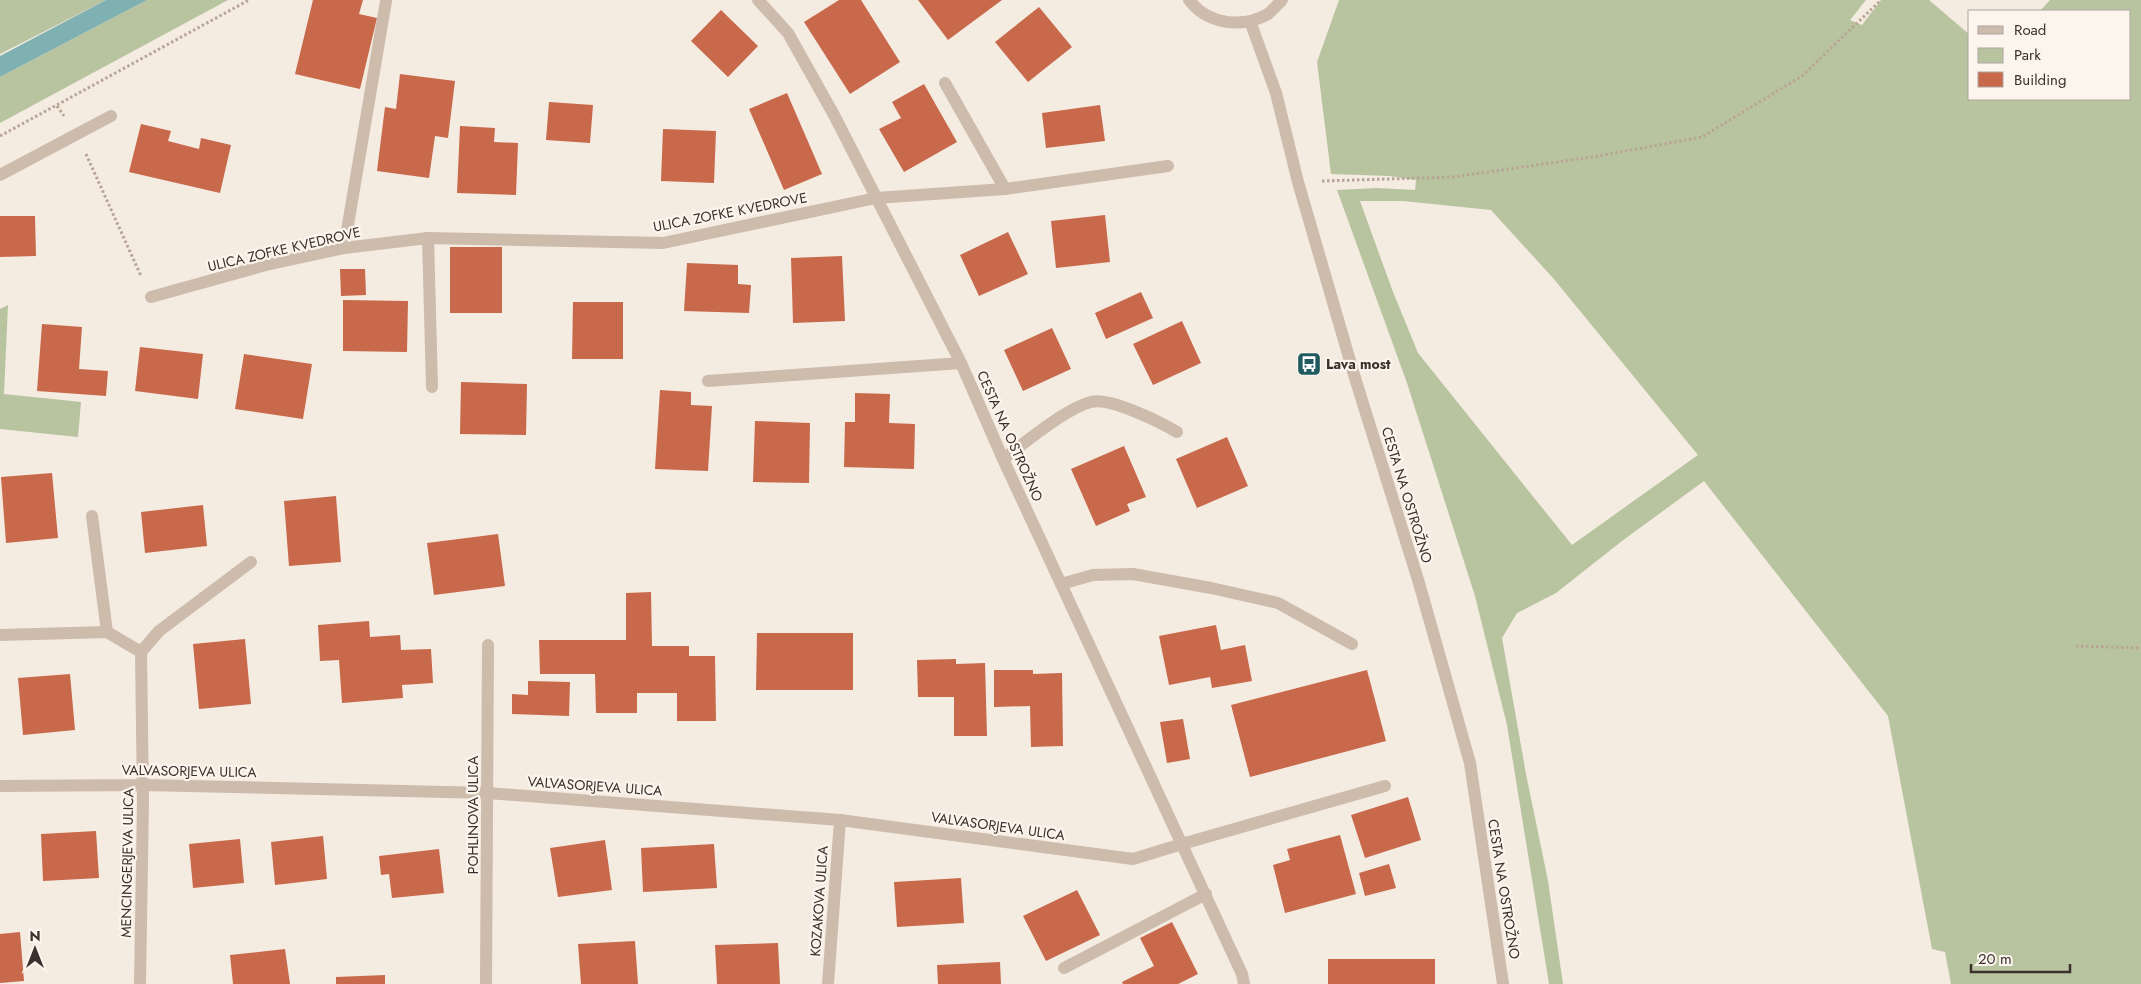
<svg xmlns="http://www.w3.org/2000/svg" width="2141" height="984" viewBox="0 0 2141 984" font-family="Jost,sans-serif">
  <style>
    .green { fill: #b8c4a0; fill-rule: evenodd }
    .water { fill: #7fb0b2 }
    .building { fill: #c8694b }
    .lines { fill: none; stroke-linecap: round; stroke-linejoin: round }
    .path { stroke: #b9a596; stroke-width: 3; stroke-dasharray: 2.5 2.5; stroke-linecap: butt }
    .service { stroke: #cdbbac; stroke-width: 12 }
    .minor { stroke: #cdbbac; stroke-width: 12 }
    .tertiary { stroke: #cdbbac; stroke-width: 12 }
    .labels { text-anchor: middle; stroke-width: 4.5; stroke-linejoin: round; paint-order: stroke }
    .street-label { font-size: 14px; fill: #3b302b; stroke: #fbf5ee }
    .poi-label { font-size: 14px; font-weight: bold; fill: #3b302b; stroke: #fbf5ee; text-anchor: start }
  </style>
  <rect width="100%" height="100%" fill="#f4ebe1"/>
  <path class="green" d="M0 0H106L0 54Z
    M147 0H228L0 123V77Z
    M1339 0H1866L1850 20 1862 25 1881 0H1929L1970 35V99H2130V11H2040L2050 0H2141V984H1951L1945 952 1932 949 1888 716 1704 481 1622 541 1556 593 1517 613 1502 638 1526 774 1548 881 1563 984H1549L1507 725 1475 596 1407 383 1337 190 1377 188 1415 190 1416 180 1389 176 1331 174 1317 62ZM1360 201H1403L1491 210 1553 278 1698 455 1572 545 1418 353 1393 292Z
    M8 305 4 394 81 402 78 437 0 429V309Z"/>
  <path class="water" d="M106 0H147L0 77V56Z"/>
  <path class="building" d="M313 0H363L359 14 377 18 360 89 295 74Z
    M839 0H861L900 62 850 94 804 22Z
    M918 0H1002L948 40Z
    M1039 7 1072 47 1028 82 995 42Z
    M721 10 758 46 728 77 691 41Z
    M400 74 455 81 448 138 435 136 429 178 377 171 385 107 396 109Z
    M924 84 957 142 904 172 879 129 901 118 892 102Z
    M787 93 822 174 784 190 749 109Z
    M549 102 593 105 590 143 546 140Z
    M1100 105 1105 141 1046 148 1042 113Z
    M141 124 171 131 168 141 199 149 201 138 231 145 220 193 129 172Z
    M460 126 495 128 494 142 518 143 516 195 457 193Z
    M663 129 716 131 714 183 661 181Z
    M1105 215 1110 262 1056 268 1051 221Z
    M0 216H35L36 256 0 257Z
    M1008 232 1028 274 979 296 960 255Z
    M450 247H502V313H450Z
    M842 256 845 321 793 323 791 258Z
    M687 263 738 265V284L751 285 749 313 684 311Z
    M340 269H365L366 295 341 296Z
    M1141 292 1153 318 1106 339 1095 313Z
    M343 300 408 301 407 352 343 351Z
    M573 302H623V359H572Z
    M1182 321 1201 363 1153 385 1133 344Z
    M42 324 82 327 79 369 108 371 106 396 37 391Z
    M1052 328 1071 369 1023 391 1004 350Z
    M140 347 203 354 198 399 135 391Z
    M244 354 312 364 303 419 235 409Z
    M461 382 527 384 526 435 460 434Z
    M660 390 691 392V405L712 406 708 471 655 469Z
    M855 393 890 394 889 423 915 424 914 469 844 467 845 422H855Z
    M755 421 810 423 809 483 753 482Z
    M1227 437 1248 486 1197 508 1176 459Z
    M1124 446 1146 497 1127 504 1130 511 1096 526 1071 469Z
    M52 473 58 538 6 543 1 477Z
    M336 496 341 562 289 566 284 501Z
    M203 505 207 546 145 553 141 512Z
    M498 534 505 586 434 595 427 543Z
    M651 592 652 646H689V656H715L716 721H677V693H637V713H596L595 674H540L539 640H626V593Z
    M369 621 370 637 400 635 401 650 431 649 433 683 402 685 403 698 342 703 339 660 320 661 318 625Z
    M1216 625 1221 650 1245 645 1252 681 1212 688 1210 677 1169 685 1159 636Z
    M757 633H853V690H756Z
    M245 639 251 704 199 709 193 644Z
    M956 659V664L985 663 987 736H954V697H918L917 660Z
    M994 670H1033V674L1062 673 1063 746 1031 747 1030 706 994 707Z
    M1367 670 1386 741 1250 777 1231 705Z
    M70 674 75 730 23 735 18 678Z
    M528 681 570 682 569 716 512 714V694L528 695Z
    M1183 719 1190 759 1167 763 1160 722Z
    M1408 797 1421 840 1365 858 1351 815Z
    M96 831 99 878 43 881 41 834Z
    M1340 835 1356 894 1285 913 1273 865 1290 860 1287 849Z
    M323 836 327 879 275 885 271 842Z
    M240 839 244 883 193 888 189 844Z
    M605 840 612 890 558 897 550 848Z
    M714 844 717 888 643 892 641 848Z
    M439 849 444 893 392 898 389 874 381 875 379 856Z
    M1389 864 1396 888 1365 896 1359 873Z
    M961 878 964 923 897 927 894 882Z
    M1077 890 1100 935 1046 961 1023 916Z
    M1172 922 1198 974 1178 984H1123L1122 982 1154 966 1140 938Z
    M20 932 24 981 0 983V934Z
    M635 941 638 984H581L578 944Z
    M778 943 780 984H717L715 945Z
    M285 949 290 984H233L230 955Z
    M1328 959H1435V984H1328Z
    M1000 962 1001 984H938L937 965Z
    M385 975V984H336V977Z"/>
  <g class="lines">
    <path class="path" d="M57 106 64 116
      M0 136 249 0
      M86 154 141 276
      M1322 181 1453 177 1599 156 1702 137 1802 76 1881 0
      M2076 646 2141 648"/>
    <path class="service" d="M945 83 1005 189
      M428 238 432 387
      M344 248 386 1
      M1003 459C1025 443 1066 408 1091 402 1110 397 1160 422 1177 432
      M92 516 107 632
      M1061 584 1093 575 1133 574 1211 588 1278 603 1352 644
      M1182 844 1385 786
      M1064 968 1206 894"/>
    <path class="minor" d="M758 0 788 33 834 115 961 363 1003 459 1242 974 1244 984
      M0 175 111 116
      M151 297 266 265 344 248 428 238 663 243 876 198 1005 189 1168 166
      M708 381 961 363
      M0 635 107 632 141 652
      M0 786 143 785 488 793 840 820 1133 859 1182 844
      M140 984 143 801 141 652 159 631 251 562
      M486 984 488 645
      M828 984 840 820"/>
    <path class="tertiary" d="M1189 0C1207 24 1242 29 1268 14 1273 10 1278 4 1282 0
      M1250 21 1276 93 1298 182 1355 378 1419 583 1470 763 1503 984"/>
  </g>
  <defs>
    <symbol id="bus-square" viewBox="-11 -11 22 22"><rect x="-9" y="-9" width="18" height="18" rx="4" fill="#1f5a5e" stroke="#fbf5ee"/><path d="M-5-6H5V4H4V6H2V4H-2V6H-4V4H-5ZM-3.5-4V0h7V-4ZM-3.5 1.2v1.5H-2V1.2ZM2 1.2v1.5H3.5V1.2Z" fill="#fff"/></symbol>
  </defs>
  <g fill-rule="evenodd">
    <use href="#bus-square" x="1295" y="350" width="28" height="28"/>
  </g>
  <g class="labels">
    <g class="street-label">
      <text transform="translate(730 212) rotate(-11)" y="5">ULICA ZOFKE KVEDROVE</text>
      <text transform="translate(284 249) rotate(-13)" y="5">ULICA ZOFKE KVEDROVE</text>
      <text transform="translate(1010 436) rotate(66)" y="5">CESTA NA OSTROŽNO</text>
      <text transform="translate(1407 495) rotate(73)" y="5">CESTA NA OSTROŽNO</text>
      <text transform="translate(189 771) rotate(1)" y="5">VALVASORJEVA ULICA</text>
      <text transform="translate(595 786) rotate(4)" y="5">VALVASORJEVA ULICA</text>
      <text transform="translate(473 815) rotate(-90)" y="5">POHLINOVA ULICA</text>
      <text transform="translate(998 826) rotate(8)" y="5">VALVASORJEVA ULICA</text>
      <text transform="translate(127 863) rotate(-89)" y="5">MENCINGERJEVA ULICA</text>
      <text transform="translate(1504 889) rotate(81)" y="5">CESTA NA OSTROŽNO</text>
      <text transform="translate(819 901) rotate(-86)" y="5">KOZAKOVA ULICA</text>
    </g>
    <g class="poi-label">
      <text x="1326" y="369">Lava most</text>
    </g>
  </g>
  <rect x="1968" y="10" width="162" height="90" fill="#fbf5ee" stroke="#aea6a0"/>
  <rect x="1978" y="26" width="25" height="8" fill="#cdbbac" stroke="#aea6a0"/>
  <text x="2014" y="35" font-size="15" fill="#3b302b">Road</text>
  <rect x="1978" y="48" width="25" height="15" fill="#b8c4a0" stroke="#aea6a0"/>
  <text x="2014" y="60" font-size="15" fill="#3b302b">Park</text>
  <rect x="1978" y="72" width="25" height="15" fill="#c8694b" stroke="#aea6a0"/>
  <text x="2014" y="85" font-size="15" fill="#3b302b">Building</text>
  <g transform="translate(35 949)" stroke="#fbf5ee" stroke-width="4" paint-order="stroke">
  <path d="M0-4L9 19L0 12L-9 19Z" fill="#3b302b"/>
  <text y="-8" font-size="14" font-weight="bold" text-anchor="middle" fill="#3b302b">N</text>
  </g>
  <path d="M1971 964v8h99v-8" fill="none" stroke="#3b302b" stroke-width="2.5"/>
  <text x="1978" y="964" font-size="15" fill="#3b302b" stroke="#fbf5ee" stroke-width="4" paint-order="stroke">20 m</text>
</svg>
